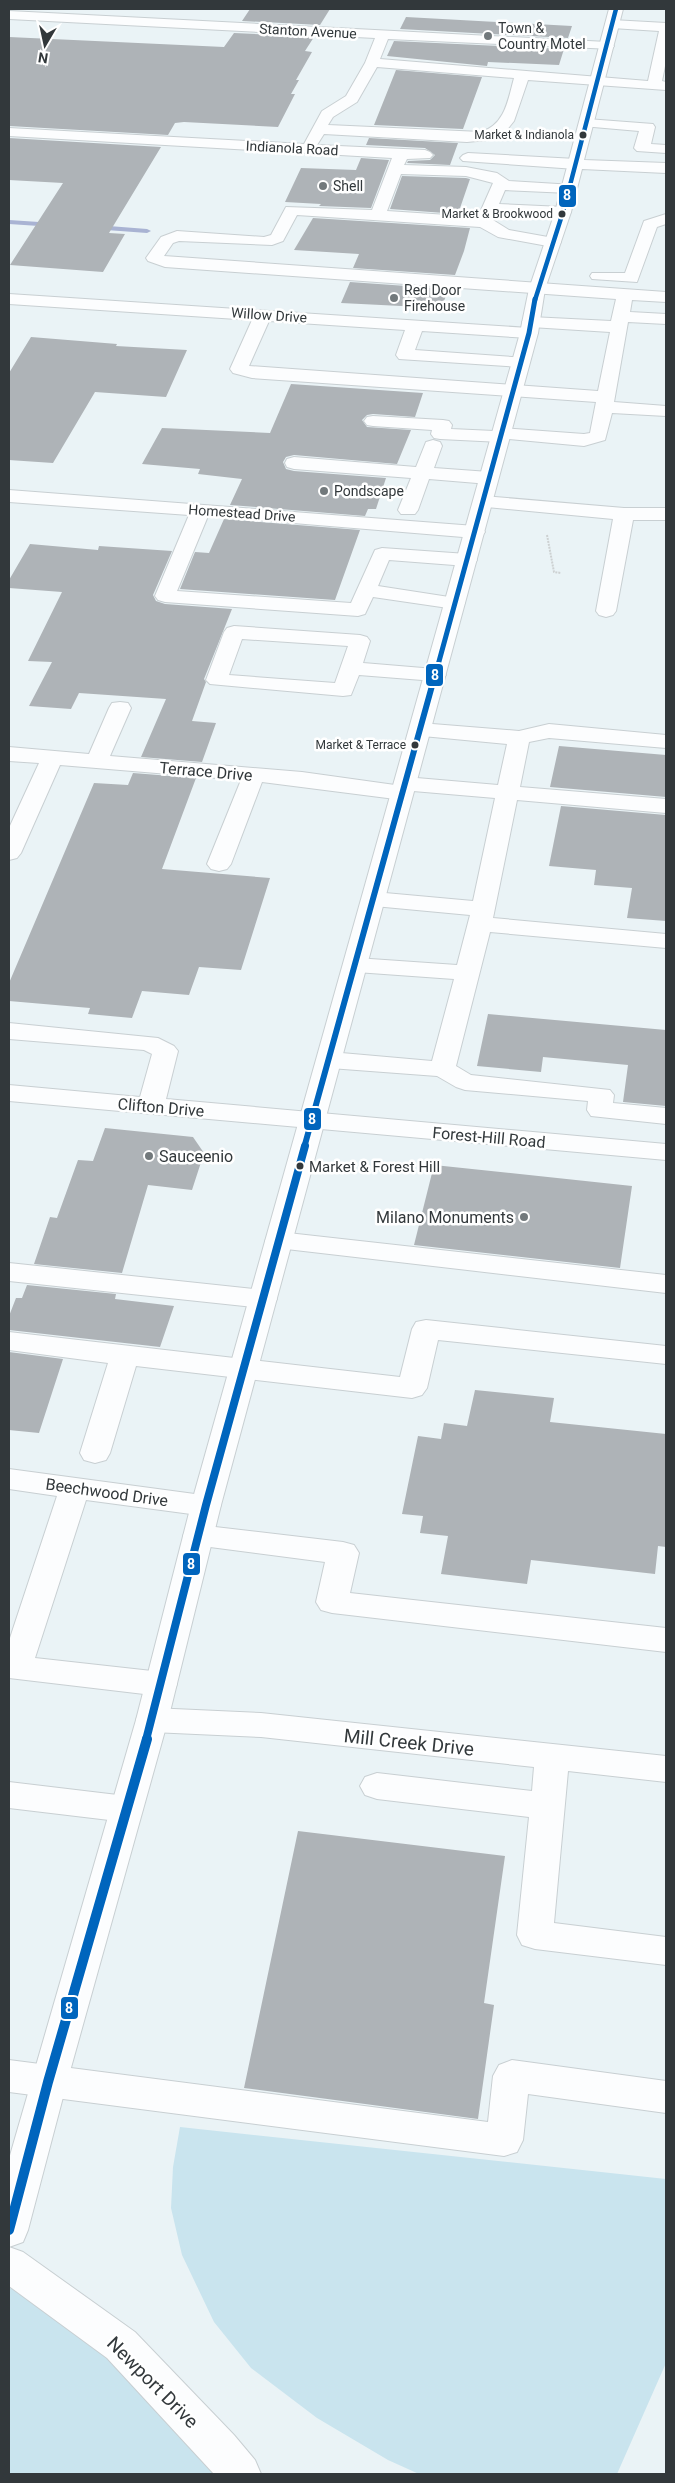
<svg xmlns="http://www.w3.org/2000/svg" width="675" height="2483" viewBox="0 0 675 2483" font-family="Roboto,sans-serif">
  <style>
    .green { fill: #c9e4ee }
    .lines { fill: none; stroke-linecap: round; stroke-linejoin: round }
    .stream { fill: #a9b3d3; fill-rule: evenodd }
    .building { fill: #aeb3b7 }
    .minor-casing { stroke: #c8cfd2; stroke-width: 2 }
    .major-casing { stroke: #c8cfd2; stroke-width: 2 }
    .path { stroke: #cdd1d2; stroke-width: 2; stroke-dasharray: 2 1; stroke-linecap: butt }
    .minor { fill: #fcfdfe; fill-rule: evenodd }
    .major { fill: #fcfdfe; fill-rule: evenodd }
    .bus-1-far4-casing { stroke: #fff; stroke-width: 6 }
    .bus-1-far3-casing { stroke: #fff; stroke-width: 8 }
    .bus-1-far2-casing { stroke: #fff; stroke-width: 9 }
    .bus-1-far1-casing { stroke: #fff; stroke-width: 12 }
    .bus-1-casing { stroke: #fff; stroke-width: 14 }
    .bus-1-far4 { stroke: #0065bd; stroke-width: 4.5 }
    .bus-1-far3 { stroke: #0065bd; stroke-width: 5 }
    .bus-1-far2 { stroke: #0065bd; stroke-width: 6 }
    .bus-1-far1 { stroke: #0065bd; stroke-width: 8 }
    .bus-1 { stroke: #0065bd; stroke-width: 10 }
    .poi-dot { fill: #72797c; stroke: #fff; stroke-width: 2 }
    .bus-dot { fill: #32383b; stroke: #fff; stroke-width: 2 }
    .labels { text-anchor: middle; stroke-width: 5; stroke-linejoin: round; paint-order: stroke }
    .far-bus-label { font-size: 12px; fill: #32383b; stroke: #fff; text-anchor: end }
    .far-poi-label { font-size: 14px; fill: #32383b; stroke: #fff; text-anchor: start }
    .far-street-label { font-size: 14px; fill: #32383b; stroke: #fff }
    .bus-label { font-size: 15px; fill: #32383b; stroke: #fff; text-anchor: start }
    .street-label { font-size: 16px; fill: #32383b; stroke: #fff }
    .poi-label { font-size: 16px; fill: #32383b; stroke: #fff; text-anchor: start }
    .near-street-label { font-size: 19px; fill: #32383b; stroke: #fff }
    .line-badge { stroke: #fff; stroke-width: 2 }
    .badge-label { font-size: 14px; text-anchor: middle; font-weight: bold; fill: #fff }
  </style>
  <rect width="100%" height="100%" fill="#eaf3f6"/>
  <path class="green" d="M180 2127 666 2179V2363L617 2474H419L388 2460 317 2418 251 2368 214 2322 182 2255 171 2208 173 2167Z
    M9 2264 121 2345 219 2449 240 2474H9Z"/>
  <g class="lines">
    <path class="stream" d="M9 220 54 223 58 225 54 227 9 224Z
      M96 225 147 229 151 231 147 233 93 229V225Z"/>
  </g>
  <path class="building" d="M250 9H330L320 25 242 21Z
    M406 17 572 26 568 38 400 29Z
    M234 33 314 37 305 51 312 52 296 80H299L291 94H295L278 127 184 122 175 123 168 135 9 126V37L224 47Z
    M394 41 564 49 559 65 488 62 487 66 387 56Z
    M396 70 482 77 463 129 374 125Z
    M9 138 161 147 109 233 125 234 103 272 10 265 63 183 9 180Z
    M369 138 458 143 450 165 407 163 408 161 430 160 435 155 425 148 366 145Z
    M361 158 389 160 371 208 319 206 321 204 285 202 301 168 356 170Z
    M402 176 466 178 470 179 458 214 390 209Z
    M313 218 470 228 464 251 455 275 353 268 359 254 294 250Z
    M350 282 449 289 441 308 341 303Z
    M31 337 117 344 116 346 187 350 166 397 95 392 53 463 9 460V373Z
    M291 384 423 393 415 417 373 414 367 415 362 420 367 427 411 430 397 464 294 455 286 457 283 462 286 469 294 471 386 478 376 509H368L365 516 230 505 242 479 198 474 200 469 142 464 162 428 270 433Z
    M224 519 360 530 335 600 180 589 195 552 209 553Z
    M30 544 98 550 99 546 172 551 153 595 156 601 165 604 232 609 204 679 206 682 192 721 216 723 202 762 141 757 166 699 79 693 71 709 29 706 52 662 28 661 62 592 9 588V580Z
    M559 746 666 755V797L550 787Z
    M133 773 196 778 162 869 270 878 241 970 199 967 189 995 142 991 132 1018 88 1014 90 1008 9 1001V983L94 783 128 785Z
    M561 806 666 815V921L627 918 632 888 594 885 596 870 549 866Z
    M488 1014 666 1030V1106L623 1102 628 1065 543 1057 541 1072 477 1066Z
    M105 1128 193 1137 204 1153 192 1190 148 1185 122 1273 34 1264 50 1217 57 1218 78 1160 93 1161Z
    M434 1165 632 1186 620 1268 414 1245Z
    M27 1285 116 1294 115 1299 174 1306 160 1347 9 1330V1316L16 1298H22Z
    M9 1352 63 1359 39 1433 9 1430Z
    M475 1390 554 1398 550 1422 666 1434V1547L658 1546 655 1574 531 1560 527 1584 441 1574 448 1536 420 1533 423 1516 402 1514 418 1436 441 1439 444 1423 467 1426Z
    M298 1831 505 1856 484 2003 494 2005 478 2119 244 2088Z"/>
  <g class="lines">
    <defs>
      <path id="minor" d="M9 11 607 42 614 46 612 49 388 39 380 59 648 81 659 31 612 28 605 24 612 20 666 23V61L662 81 666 82V90L528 80 514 121 506 131 487 140 467 142 324 134 317 145 425 150 430 152 433 155 430 158 407 159 404 165 466 167 497 173 509 181 574 185 577 188 569 193 505 190 499 204 563 207 569 209 571 212 569 215 496 213 493 220 509 230 559 239 561 242 559 245 553 247 498 237 480 227 297 215 283 241 272 245 179 241 173 243 164 256 666 292V302L632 300 630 312 666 314V324L628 322 614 402 666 406V416L612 413 605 440 584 446 509 439 501 442 440 439 434 438 431 434 432 430 373 426 367 425 364 421 367 417 373 416 443 420 449 421 452 425 451 429 494 431 502 428 584 434 590 433 596 402 252 378 233 373 230 369 252 320 9 304V294L529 328 535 329 538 333 535 337 529 338 422 331 415 350 527 358 530 362 527 366 521 367 399 359 396 355 405 330 269 321 249 366 598 391 610 332 531 327 525 326 522 322 525 318 531 317 611 321 616 299 165 267 148 261 146 258 161 237 177 231 264 237 271 235 286 207 372 210 392 158 9 136V128L304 144 322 111 346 96 365 63 375 38 9 19ZM377 67 514 78C508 100 505 125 481 132L328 125 333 117 357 102ZM401 174 466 176 493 183 478 217 387 211Z
        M587 119 653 124 655 127 651 144 666 145V153L637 151 634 148 639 131 582 126 580 123 582 120Z
        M468 153 576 159 584 164 576 169 463 161 460 158 463 155Z
        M666 214V224L657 227 637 282 592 279 590 276 592 273H625L644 221Z
        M433 440 440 442 442 446 434 468 489 472 496 474 498 478 496 482 489 484 429 479 418 510 415 514H401L398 510 411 478 294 469 287 467 285 463 287 459 294 457 416 467 426 442Z
        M9 490 475 526 482 528 485 532 482 536 475 538 208 516 177 591 351 603 375 550 382 548 467 554 474 556 477 560 474 564 467 566 389 560 378 586 462 599 465 603 462 607 455 609 373 597 365 614 358 616 165 602 158 600 155 596 189 515 9 502Z
        M483 496 624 508H666V520H633L616 611 613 615 606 617 599 615 596 611 613 519 476 506 473 502 476 498Z
        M234 626 360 635 367 637 370 641 363 663 435 669 442 671 446 675 442 679 435 681 359 675 351 695 343 696 210 684 206 680 224 632 227 628ZM242 639 348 646 335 683 229 675Z
        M120 702 128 703 131 708 110 756 302 772 395 785 397 779 405 777 498 785 507 744 412 735 409 730 412 725 420 723 519 731 549 724 666 735V748L549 738 529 742 520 787 666 799V813L517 800 493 918 666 934V948L490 932 456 1066 471 1075 610 1090 614 1095 613 1103 666 1108V1124L591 1116 587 1110 588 1101 465 1090 456 1087 437 1076 330 1068 321 1065 317 1060 321 1055 330 1052 432 1061 454 979 356 972 347 970 344 965 347 960 356 958 457 965 470 915 374 906 366 904 362 899 366 894 374 892 473 901 495 798 413 791 411 798 403 800 262 782 231 864 227 869 219 871 211 869 207 864 241 780 60 765 21 853 17 858 9 860V828L39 763 9 761V747L89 754 109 708 112 703Z
        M9 1023 158 1038 174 1046 178 1051 166 1099 666 1144V1160L9 1101V1085L140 1097 152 1054 144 1050 9 1039Z
        M279 1232 666 1275V1293L269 1247 265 1241 269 1235Z
        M9 1263 263 1290 273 1293 277 1299 273 1305 263 1308 9 1281Z
        M426 1320 666 1346V1364L438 1340 427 1388 422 1395 412 1398 136 1366 110 1453 106 1460 95 1463 84 1460 80 1453 108 1363 9 1350V1332L400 1377 412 1329 416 1322Z
        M9 1469 217 1497 221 1505 217 1513 206 1516 86 1500 35 1658 161 1672 173 1675 177 1684 173 1693 161 1696 9 1678V1641L57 1496 9 1489Z
        M198 1525 343 1542 354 1545 359 1553 350 1593 666 1628V1652L332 1613 321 1610 316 1602 325 1562 187 1544 183 1536 187 1528Z
        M152 1708 261 1713 666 1756V1782L568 1771 554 1923 666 1937V1965L535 1949 522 1945 517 1935 529 1817 377 1799 365 1795 360 1786 365 1777 377 1773 532 1791 534 1767 261 1737 152 1732 140 1729 136 1720 140 1711Z
        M9 1782 126 1796 138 1800 143 1809 138 1818 126 1822 9 1808Z
        M9 2060 488 2122 493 2076 499 2065 512 2060 666 2081V2113L528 2094 523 2140 517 2152 504 2156 9 2092Z
        M9 2247 23 2252 135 2332 234 2435 255 2460 261 2474H214L107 2358 9 2286Z"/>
      <path id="major" d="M609 9H623L584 160 666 163V173L582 169 571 212 545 289 538 333 221 1505 168 1720 67 2082 28 2230 23 2242 9 2247V2159L136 1720 191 1505 520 333 529 289 555 212Z"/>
    </defs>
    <use href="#minor" class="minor-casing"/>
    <use href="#major" class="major-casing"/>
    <path class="path" d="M547 535 554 572 561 573"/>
    <use href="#minor" class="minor"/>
    <use href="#major" class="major"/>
    <defs>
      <path id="bus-1-far4" d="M535 300 563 212 616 9"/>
      <path id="bus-1-far3" d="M435 676 529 333 535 299"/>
      <path id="bus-1-far2" d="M304 1148 435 675"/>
      <path id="bus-1-far1" d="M146 1740 206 1505 305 1146"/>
      <path id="bus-1" d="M9 2230 48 2082 147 1739"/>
    </defs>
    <use href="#bus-1-far4" class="bus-1-far4-casing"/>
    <use href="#bus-1-far3" class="bus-1-far3-casing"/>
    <use href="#bus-1-far2" class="bus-1-far2-casing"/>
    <use href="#bus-1-far1" class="bus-1-far1-casing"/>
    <use href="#bus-1" class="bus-1-casing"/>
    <use href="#bus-1-far4" class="bus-1-far4"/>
    <use href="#bus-1-far3" class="bus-1-far3"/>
    <use href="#bus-1-far2" class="bus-1-far2"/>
    <use href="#bus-1-far1" class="bus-1-far1"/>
    <use href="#bus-1" class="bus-1"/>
  </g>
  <g class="poi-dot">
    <circle cx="488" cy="36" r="5"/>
    <circle cx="323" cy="186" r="5"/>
    <circle cx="394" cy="298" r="5"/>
    <circle cx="324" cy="491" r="5"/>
    <circle cx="149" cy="1156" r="5"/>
    <circle cx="524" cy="1217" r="5"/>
  </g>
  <g class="bus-dot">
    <circle cx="583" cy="135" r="4.5"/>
    <circle cx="562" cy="214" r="4.5"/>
    <circle cx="415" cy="745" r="4.5"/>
    <circle cx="300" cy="1166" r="4.5"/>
  </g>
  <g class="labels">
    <g class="far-bus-label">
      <text x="574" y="139">Market &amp; Indianola</text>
      <text x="553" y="218">Market &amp; Brookwood</text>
      <text x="406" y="749">Market &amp; Terrace</text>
    </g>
    <g class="far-poi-label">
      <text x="498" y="33">Town &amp;<tspan x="498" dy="16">Country Motel</tspan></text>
      <text x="333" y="191">Shell</text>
      <text x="404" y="295">Red Door<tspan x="404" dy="16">Firehouse</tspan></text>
      <text x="334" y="496">Pondscape</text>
    </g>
    <g class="far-street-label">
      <text transform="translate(308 31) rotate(3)" y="5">Stanton Avenue</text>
      <text transform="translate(292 148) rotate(3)" y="5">Indianola Road</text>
      <text transform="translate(269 315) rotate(4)" y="5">Willow Drive</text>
      <text transform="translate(242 513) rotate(4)" y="5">Homestead Drive</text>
    </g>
    <g class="bus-label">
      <text x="309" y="1172">Market &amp; Forest Hill</text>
    </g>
    <g class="street-label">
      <text transform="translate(206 771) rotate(5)" y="6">Terrace Drive</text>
      <text transform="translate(161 1107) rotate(5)" y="6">Clifton Drive</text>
      <text transform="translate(489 1137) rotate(5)" y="6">Forest-Hill Road</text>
      <text transform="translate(107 1492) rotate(8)" y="6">Beechwood Drive</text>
    </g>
    <g class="poi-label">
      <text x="159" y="1162">Sauceenio</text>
      <text x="514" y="1223" text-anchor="end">Milano Monuments</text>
    </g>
    <g class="near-street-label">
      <text transform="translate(409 1742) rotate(6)" y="7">Mill Creek Drive</text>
      <text transform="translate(153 2382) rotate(45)" y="7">Newport Drive</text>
    </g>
  </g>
  <g class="line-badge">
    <rect x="558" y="184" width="19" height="24" rx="5" fill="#0065bd"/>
    <rect x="425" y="663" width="19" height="24" rx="5" fill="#0065bd"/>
    <rect x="303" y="1107" width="19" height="24" rx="5" fill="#0065bd"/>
    <rect x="182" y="1552" width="19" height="24" rx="5" fill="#0065bd"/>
    <rect x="60" y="1996" width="19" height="24" rx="5" fill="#0065bd"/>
  </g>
  <g class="badge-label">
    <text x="567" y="200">8</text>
    <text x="435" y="680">8</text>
    <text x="312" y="1124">8</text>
    <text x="191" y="1569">8</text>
    <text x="69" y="2013">8</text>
  </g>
  <rect width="675" height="2483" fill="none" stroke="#32383b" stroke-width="20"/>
  <g transform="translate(45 45) rotate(189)" stroke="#ffffff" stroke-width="4" paint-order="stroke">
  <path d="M0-4L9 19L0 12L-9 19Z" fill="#32383b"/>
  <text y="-8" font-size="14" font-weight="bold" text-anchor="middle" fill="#32383b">N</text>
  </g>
</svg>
